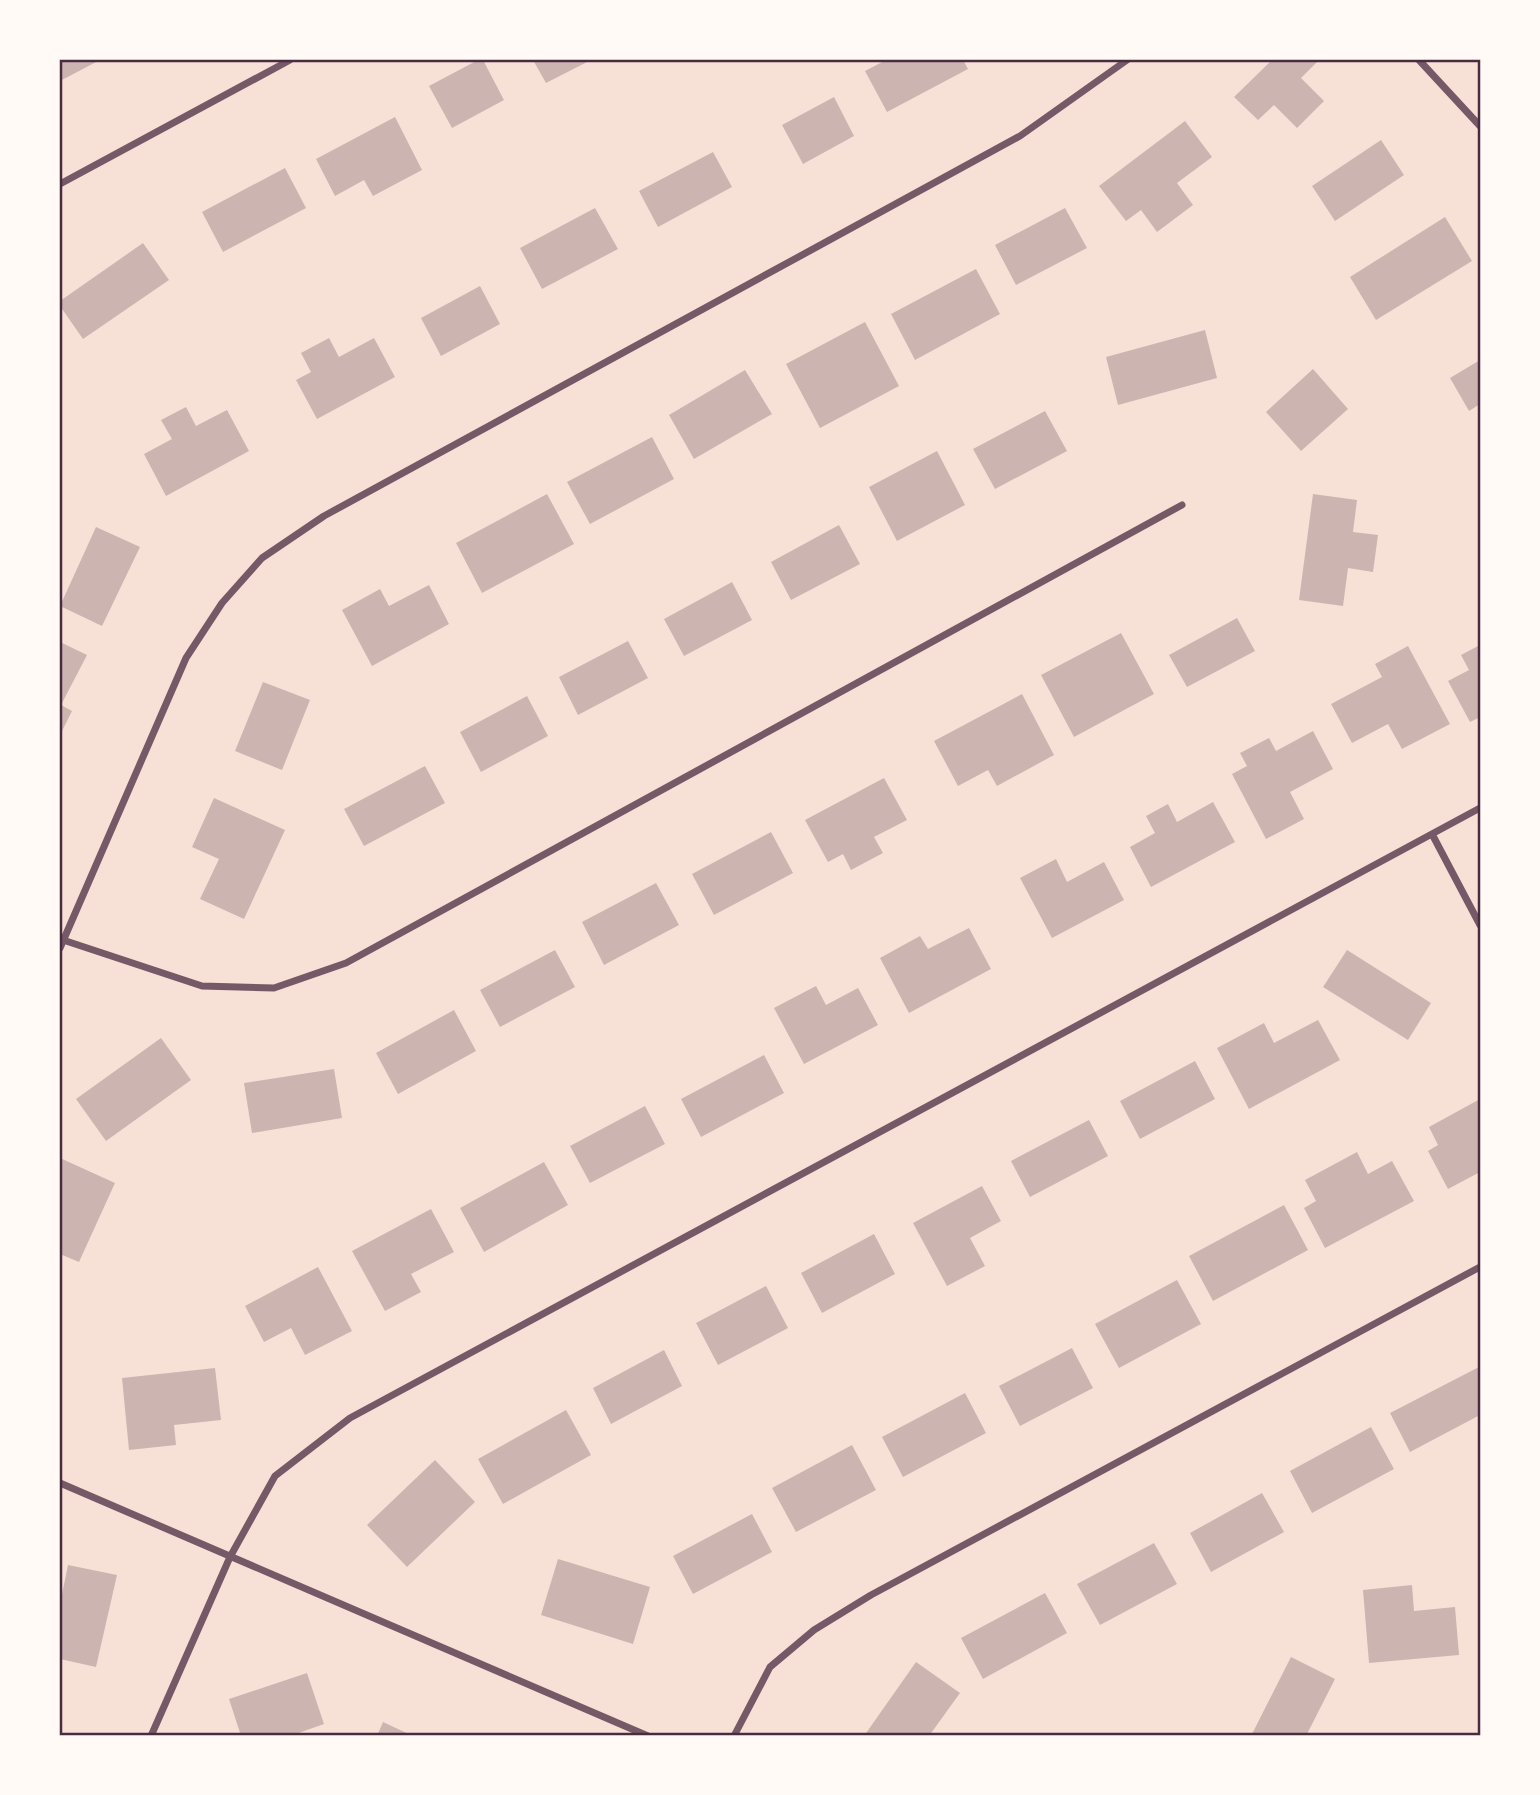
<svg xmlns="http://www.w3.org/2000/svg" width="1540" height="1795" viewBox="0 0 1540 1795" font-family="Merriweather,serif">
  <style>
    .building { fill: #ccb4b1 }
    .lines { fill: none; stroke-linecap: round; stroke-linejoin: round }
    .minor { stroke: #755966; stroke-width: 7 }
    .neatline { fill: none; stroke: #4a2c40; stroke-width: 2.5 }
  </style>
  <rect width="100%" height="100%" fill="#f7e1d7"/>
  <path class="building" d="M60 60H100L60 81Z
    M478 60H483L504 100 452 128 429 86Z
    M533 60H591L546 83Z
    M886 60H963L968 69 887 112 865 71Z
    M1272 60H1319L1301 78 1324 101 1297 128 1274 105 1258 120 1234 97Z
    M834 97 854 136 803 164 782 125Z
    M395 117 422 170 373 196 364 180 335 196 316 159Z
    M1185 121 1212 157 1177 183 1193 205 1157 232 1141 210 1126 221 1099 186Z
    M1381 140 1404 175 1335 221 1312 186Z
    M713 152 732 187 658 227 639 191Z
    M285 168 306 208 223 252 202 212Z
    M595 208 618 249 542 289 520 248Z
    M1065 208 1087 248 1016 285 995 245Z
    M1445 217 1472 261 1376 320 1350 277Z
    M143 243 169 280 83 339 60 306V301Z
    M976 269 1000 314 915 360 891 314Z
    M480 286 500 324 441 356 421 318Z
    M865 322 899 386 820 428 786 364Z
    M1205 330 1217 378 1118 405 1106 357Z
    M329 338 339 357 374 338 395 377 317 419 296 380 311 372 301 353Z
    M1480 360V404L1469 411 1450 378Z
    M1313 369 1348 409 1301 451 1266 412Z
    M745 370 772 414 694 459 669 415Z
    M186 407 196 426 227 410 249 451 166 496 144 454 172 439 161 420Z
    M1045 411 1067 451 995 489 973 449Z
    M652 437 674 479 590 524 567 482Z
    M937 451 965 505 897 541 869 487Z
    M547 494 574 544 482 593 456 543Z
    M1313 494 1357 500 1353 532 1378 535 1373 572 1348 568 1343 606 1299 600Z
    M839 525 860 564 791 600 771 562Z
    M96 527 140 547 102 626 60 606Z
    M732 582 752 620 684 656 664 619Z
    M429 585 449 624 372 666 342 610 380 589 389 606Z
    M1237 618 1255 651 1187 687 1169 655Z
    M1121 633 1154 694 1074 737 1041 675Z
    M628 641 648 678 578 715 559 677Z
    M60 642 87 655 61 705 72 711 60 735Z
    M1480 645V717L1470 722 1448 681 1469 670 1461 655Z
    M1408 646 1450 724 1402 749 1388 724 1352 743 1331 704 1382 677 1375 664Z
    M263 682 310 700 282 770 235 751Z
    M1022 694 1054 755 997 786 988 770 958 786 934 741Z
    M527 696 548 736 481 772 460 732Z
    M1313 731 1333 769 1290 792 1304 819 1266 839 1232 774 1247 766 1240 753 1269 738 1276 751Z
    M425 766 445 803 364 846 344 809Z
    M884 778 907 820 874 837 883 853 851 870 843 854 828 862 805 820Z
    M214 798 285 830 244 919 200 899 219 859 192 847Z
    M1213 802 1235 842 1151 887 1130 847 1155 833 1146 816 1168 804 1177 822Z
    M771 832 793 873 714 915 692 874Z
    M1056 859 1067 882 1104 862 1124 900 1052 938 1020 878Z
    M656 883 679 925 604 965 582 922Z
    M969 928 991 969 909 1013 880 958 920 936 928 949Z
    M555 950 575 987 500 1027 480 990Z
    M1347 950 1431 1003 1408 1040 1323 987Z
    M816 986 826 1005 858 988 878 1025 804 1064 774 1008Z
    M454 1010 476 1051 398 1094 376 1053Z
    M1318 1020 1340 1060 1249 1109 1217 1048 1264 1023 1274 1043Z
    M161 1038 191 1080 106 1141 76 1099Z
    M764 1055 784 1093 701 1137 681 1099Z
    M1195 1061 1215 1099 1140 1139 1120 1101Z
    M334 1069 342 1118 252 1133 244 1083Z
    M1480 1099V1172L1448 1189 1428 1151 1438 1145 1429 1127Z
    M645 1106 665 1144 590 1183 570 1146Z
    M1089 1120 1108 1156 1030 1197 1011 1161Z
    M1357 1152 1368 1174 1392 1161 1414 1201 1325 1248 1304 1208 1316 1201 1305 1180Z
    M60 1158 115 1183 79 1262 60 1254Z
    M544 1162 568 1205 484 1252 460 1208Z
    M982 1186 1001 1221 970 1238 985 1266 947 1286 913 1223Z
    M1284 1205 1308 1250 1213 1301 1189 1256Z
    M431 1209 454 1252 411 1274 421 1292 385 1311 352 1251Z
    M874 1234 895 1274 822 1313 801 1273Z
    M318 1267 352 1331 305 1355 291 1328 264 1342 245 1306Z
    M1177 1280 1201 1324 1119 1368 1095 1324Z
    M766 1286 788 1328 718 1365 696 1323Z
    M1072 1348 1093 1388 1020 1426 999 1386Z
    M664 1350 682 1386 611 1424 593 1388Z
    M1479 1367 1480 1369V1415L1410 1452 1390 1413Z
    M215 1368 221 1420 174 1425 176 1445 129 1450 122 1378Z
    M965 1393 986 1433 903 1477 882 1437Z
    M566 1410 591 1455 503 1504 478 1459Z
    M1371 1427 1394 1469 1312 1513 1290 1471Z
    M852 1445 876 1490 796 1532 772 1488Z
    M435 1460 475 1502 407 1567 367 1525Z
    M1262 1493 1284 1532 1211 1572 1190 1533Z
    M752 1514 772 1552 693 1594 673 1556Z
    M1154 1543 1177 1584 1100 1625 1077 1584Z
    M558 1559 650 1587 633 1644 541 1615Z
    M68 1565 117 1575 96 1667 60 1659V1604Z
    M1412 1585 1414 1611 1455 1607 1459 1655 1369 1663 1363 1590Z
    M1045 1593 1067 1633 983 1679 961 1638Z
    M1291 1657 1335 1679 1306 1736H1251Z
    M916 1662 960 1693 929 1736H864Z
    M307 1673 324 1724 290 1736H241L229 1699Z
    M383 1722 413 1736H377Z"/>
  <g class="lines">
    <path class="minor" d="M1419 60 1480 126
      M60 184 290 60
      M1432 834 1480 925
      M63 940 202 986 274 988 346 963 1182 505
      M60 948 186 658 222 603 262 558 324 516 1020 136 1127 60
      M60 1483 648 1736
      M151 1736 230 1557 275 1476 350 1418 1480 808
      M734 1736 770 1667 814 1630 871 1595 1480 1267"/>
  </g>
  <rect width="1540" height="1795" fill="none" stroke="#fffaf5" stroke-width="122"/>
  <rect x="61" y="61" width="1418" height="1673" class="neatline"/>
</svg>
